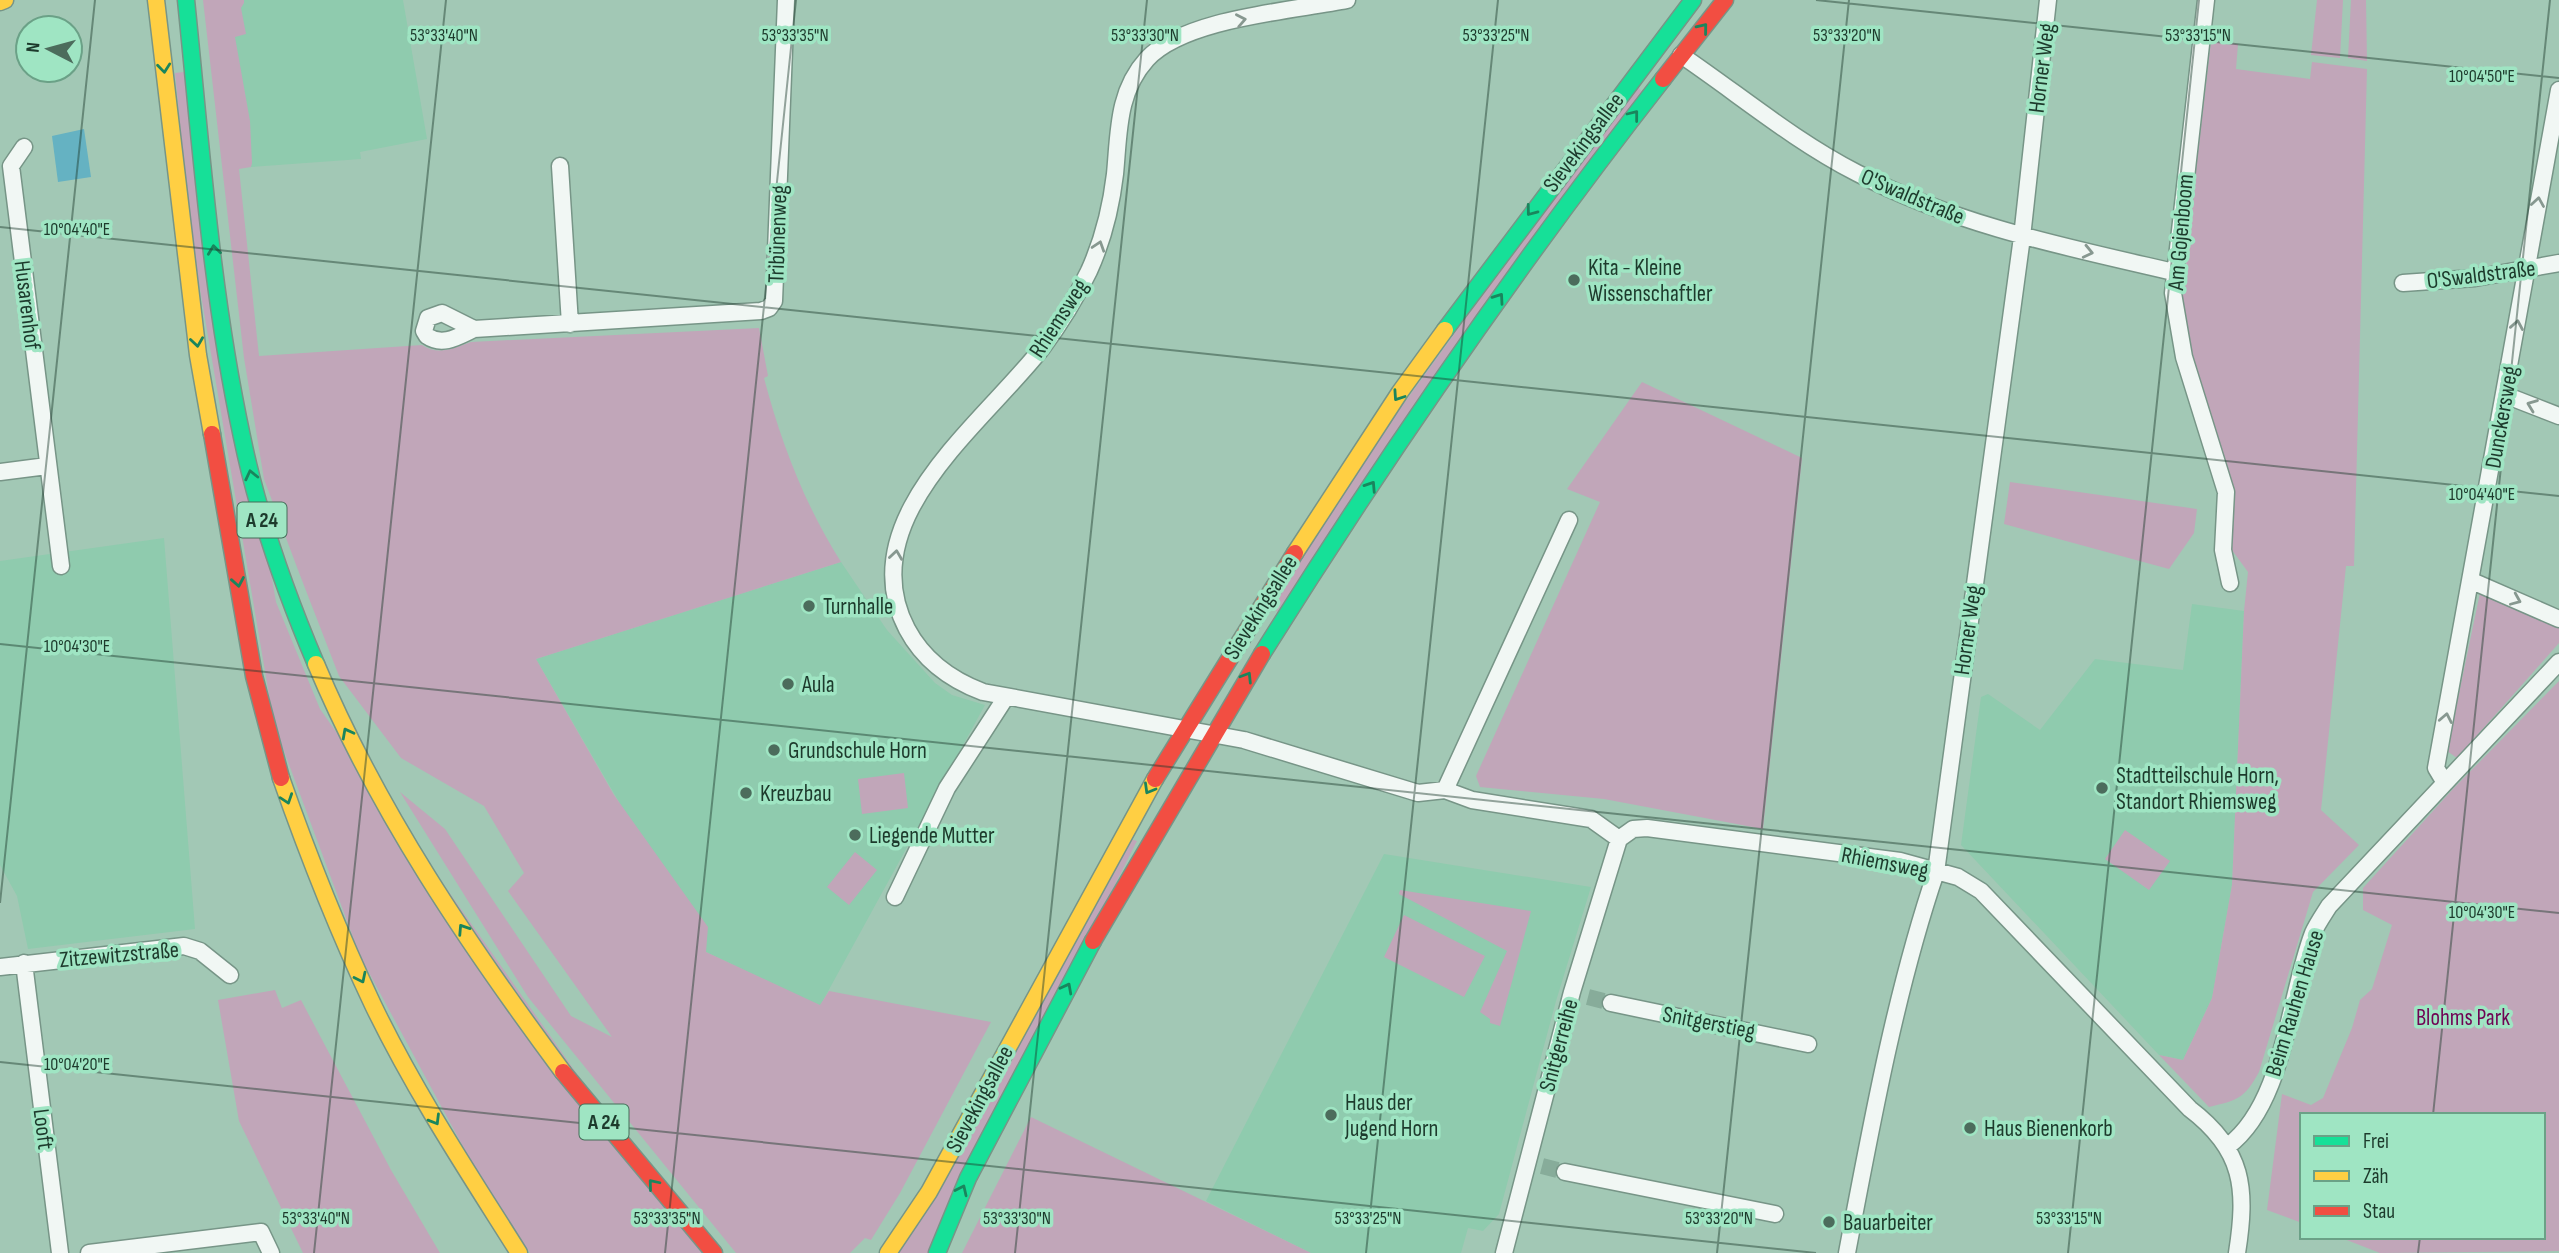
<svg xmlns="http://www.w3.org/2000/svg" width="2559" height="1253" viewBox="0 0 2559 1253" font-family="'Sofia Sans Condensed',sans-serif">
  <style>
    .built { fill: #8fcbae }
    .green { fill: #c1a6b9 }
    .water { fill: #65b2c2 }
    .lines { fill: none; stroke-linecap: round; stroke-linejoin: round }
    .street-tunnel { stroke: #87ac9a; stroke-width: 16; stroke-dasharray: 16 8; stroke-linecap: butt }
    .street-casing { stroke: #779587; stroke-width: 19 }
    .fast-casing { stroke: #779587; stroke-width: 19 }
    .slow-casing { stroke: #779587; stroke-width: 19 }
    .jam-casing { stroke: #779587; stroke-width: 19 }
    .street { stroke: #f1f7f4; stroke-width: 16 }
    .fast { stroke: #16e098; stroke-width: 16 }
    .slow { stroke: #ffcf43; stroke-width: 16 }
    .jam { stroke: #f24e42; stroke-width: 16 }
    .oneway { stroke: #879890 }
    .oneway2 { stroke: #1a855d }
    .ticks { fill: none; stroke: #1d3a2c; stroke-width: 2; stroke-opacity: 0.45 }
    .poi-dot { fill: #4c6c5c; stroke: #9fe5c3; stroke-width: 2.5 }
    .labels { text-anchor: middle; stroke-width: 7; stroke-linejoin: round; paint-order: stroke }
    .shield { fill: #9fe5c3; stroke: #446d59; stroke-width: 2 }
    .shield-label { font-size: 21px; font-weight: bold; fill: #1d3a2c }
    .street-label { font-size: 23px; fill: #1d3a2c; stroke: #9fe5c3 }
    .poi-label { font-size: 23px; fill: #1d3a2c; stroke: #9fe5c3; text-anchor: start }
    .park-label { font-size: 23px; fill: #700354; stroke: #9fe5c3 }
    .ticks-label { font-size: 18px; text-anchor: middle; fill: #1d3a2c; stroke: #9fe5c3; stroke-width: 7; stroke-linejoin: round; paint-order: stroke }
  </style>
  <rect width="100%" height="100%" fill="#a2c8b5"/>
  <path class="built" d="M229 0H403L427 139 360 152 361 159 251 167Z
    M164 538 195 929 28 949 17 896 0 865V561Z
    M841 562 887 630 935 683 952 695 985 705 820 1006 706 952 536 659Z
    M2192 604 2244 611 2232 885 2212 998 2183 1060 2159 1055 1961 845 1981 697 1988 694 2040 730 2095 659 2183 670Z
    M1384 854 1591 887 1556 1001 1499 1214 1483 1231 1468 1228 1461 1253H1311L1206 1201Z"/>
  <path class="green" d="M203 0H244V3L241 8 246 34 235 37 250 121 252 163 251 167 239 169 259 356 422 345C438 356 454 348 471 342L759 328 768 376 764 378C781 443 805 505 841 562L536 659 614 795 708 927 706 952 820 1005 829 991 991 1022 900 1193 871 1240 865 1238 850 1253H736L528 997 400 792 445 829 571 1016 612 1037 508 891 524 873 484 806 401 758 339 676 298 570 264 479 244 358Z
    M2317 0H2343L2340 58 2311 55Z
    M2351 0H2366L2367 61 2348 58Z
    M2211 41 2238 44 2236 69 2310 79 2312 62 2367 69 2354 566H2346L2321 810 2359 845 2313 892 2259 1072C2244 1099 2238 1100 2209 1107L2159 1055 2183 1060 2212 998 2232 885 2244 611 2248 572 2229 546 2232 495 2188 339 2182 290Z
    M184 72 276 602 320 709 703 1253H530L480 1178 360 956 274 724 191 236 175 73Z
    M1635 85 1643 92 1277 612 1272 602 1402 406Z
    M1642 382 1802 458 1763 829 1604 799 1480 787 1476 776 1600 502 1567 489Z
    M2010 482 2197 509 2194 533 2169 569 2004 524Z
    M2481 588 2559 622V643L2457 758 2447 751Z
    M2559 681V1251L2380 1253 2339 1237H2543V1115H2302V1223L2267 1210 2282 1094 2311 1105 2323 1098 2352 1028 2360 1000 2372 989 2392 925 2363 910V888L2453 789Z
    M904 773 908 808 862 814 858 779Z
    M2125 830 2170 861 2149 890 2105 859Z
    M1127 838 1137 841 930 1253H898Z
    M855 852 877 870 849 905 827 887Z
    M1400 890 1531 911 1500 1026 1490 1023V1019L1480 1012 1507 951 1399 894Z
    M1404 915 1485 956 1464 997 1384 957Z
    M275 990 282 1008 301 1000 391 1170 440 1253H303L239 1121 218 1000Z
    M1031 1117 1311 1253H962Z"/>
  <path class="water" d="M84 129 91 177 58 182 52 136Z"/>
  <g class="lines">
    <path class="street-tunnel" d="M1588 997 1611 1003
      M1542 1166 1565 1172"/>
    <defs>
      <path id="street" d="M1347 0C1292 11 1185 18 1147 59 1117 92 1119 133 1115 174 1111 208 1103 240 1089 271 1076 298 1060 324 1042 348 983 424 850 520 907 629 924 661 951 680 983 692L1244 740 1418 793 1445 790 1472 800 1591 819 1619 839 1633 829 1647 828 1900 861 1958 877 1981 891 2190 1109C2244 1150 2247 1189 2237 1253
        M2206 0 2173 293 2184 357 2226 492 2223 550 2230 583
        M1681 55C1740 95 1793 140 1857 173 1956 225 2065 247 2174 272
        M24 147 11 166 61 566
        M560 166 570 324
        M2403 283 2475 278 2559 263
        M474 329C459 336 443 347 427 336L424 331 428 318 442 313 474 329 761 311 769 308 774 301 786 0
        M2505 395 2559 416
        M0 472 47 466
        M2472 581 2559 619
        M2445 783 2436 768 2559 90
        M1445 790 1569 520
        M895 897 947 788 1006 697
        M24 963 60 1253
        M0 967 184 946 200 951 230 975
        M1611 1003 1808 1044
        M2228 1146C2285 1103 2288 998 2313 933 2317 924 2324 914 2329 906L2559 662
        M1565 1172 1775 1214
        M89 1253 261 1232 271 1253
        M1504 1253 1572 992 1619 839
        M1847 1253C1871 1127 1895 993 1936 872L2022 237 2048 0"/>
      <path id="fast" d="M186 0C201 146 211 293 242 437 258 515 285 591 316 664
        M1445 330 1693 0
        M1262 654C1386 456 1519 263 1663 79
        M937 1253 968 1178 1093 941"/>
      <path id="slow" d="M156 0 198 355 212 434
        M0 2 5 0
        M1295 553 1400 392 1445 330
        M316 664C378 812 468 944 563 1072
        M281 778C308 855 338 931 373 1005 415 1092 468 1172 519 1253
        M888 1253 929 1192 1155 779"/>
      <path id="jam" d="M1663 79 1725 0
        M212 434 254 676 281 778
        M1155 779 1295 553
        M1093 941 1262 654
        M563 1072 714 1253"/>
    </defs>
    <use href="#street" class="street-casing"/>
    <use href="#fast" class="fast-casing"/>
    <use href="#slow" class="slow-casing"/>
    <use href="#jam" class="jam-casing"/>
    <use href="#street" class="street"/>
    <use href="#fast" class="fast"/>
    <use href="#slow" class="slow"/>
    <use href="#jam" class="jam"/>
  </g>
  <defs><path id="oneway-chevron" d="M-2-3.5L2.5 0L-2 3.5" fill="none" stroke-width="1.6" stroke-linecap="round" stroke-linejoin="round" transform="scale(1.75)"/></defs>
  <g class="oneway">
    <use href="#oneway-chevron" transform="translate(1241 20) rotate(-11)"/>
    <use href="#oneway-chevron" transform="translate(2538 202) rotate(-81)"/>
    <use href="#oneway-chevron" transform="translate(1099 246) rotate(-72)"/>
    <use href="#oneway-chevron" transform="translate(2088 252) rotate(13)"/>
    <use href="#oneway-chevron" transform="translate(2517 325) rotate(-80)"/>
    <use href="#oneway-chevron" transform="translate(2532 405) rotate(-159)"/>
    <use href="#oneway-chevron" transform="translate(896 555) rotate(-82)"/>
    <use href="#oneway-chevron" transform="translate(2516 600) rotate(23)"/>
    <use href="#oneway-chevron" transform="translate(2446 718) rotate(-79)"/>
  </g>
  <g class="oneway2">
    <use href="#oneway-chevron" transform="translate(1703 28) rotate(-51)"/>
    <use href="#oneway-chevron" transform="translate(164 68) rotate(84)"/>
    <use href="#oneway-chevron" transform="translate(1634 115) rotate(-52)"/>
    <use href="#oneway-chevron" transform="translate(1531 211) rotate(127)"/>
    <use href="#oneway-chevron" transform="translate(214 250) rotate(-97)"/>
    <use href="#oneway-chevron" transform="translate(1499 298) rotate(-55)"/>
    <use href="#oneway-chevron" transform="translate(197 342) rotate(82)"/>
    <use href="#oneway-chevron" transform="translate(1398 396) rotate(124)"/>
    <use href="#oneway-chevron" transform="translate(251 475) rotate(-103)"/>
    <use href="#oneway-chevron" transform="translate(1371 486) rotate(-57)"/>
    <use href="#oneway-chevron" transform="translate(238 582) rotate(80)"/>
    <use href="#oneway-chevron" transform="translate(1247 677) rotate(-58)"/>
    <use href="#oneway-chevron" transform="translate(347 733) rotate(-118)"/>
    <use href="#oneway-chevron" transform="translate(1149 789) rotate(120)"/>
    <use href="#oneway-chevron" transform="translate(287 799) rotate(71)"/>
    <use href="#oneway-chevron" transform="translate(463 929) rotate(-123)"/>
    <use href="#oneway-chevron" transform="translate(361 978) rotate(64)"/>
    <use href="#oneway-chevron" transform="translate(1067 988) rotate(-62)"/>
    <use href="#oneway-chevron" transform="translate(435 1120) rotate(59)"/>
    <use href="#oneway-chevron" transform="translate(653 1184) rotate(-130)"/>
    <use href="#oneway-chevron" transform="translate(962 1190) rotate(-65)"/>
  </g>
  <path class="ticks" d="M1816 0 2559 78M0 227 2559 496M0 644 2559 913M0 903 95 0M0 1062 1816 1253M2433 1115 2550 0M314 1253 446 0M665 1253 796 0M1015 1253 1147 0M1366 1253 1498 0M1717 1253 1849 0M2068 1253 2199 0M2418 1253 2420 1237"/>
  <g class="poi-dot">
    <circle cx="1574" cy="280" r="7"/>
    <circle cx="809" cy="606" r="7"/>
    <circle cx="788" cy="684" r="7"/>
    <circle cx="774" cy="750" r="7"/>
    <circle cx="2102" cy="788" r="7"/>
    <circle cx="746" cy="793" r="7"/>
    <circle cx="855" cy="835" r="7"/>
    <circle cx="1331" cy="1115" r="7"/>
    <circle cx="1970" cy="1128" r="7"/>
    <circle cx="1829" cy="1222" r="7"/>
  </g>
  <g class="labels">
    <g class="shield">
      <rect x="237.5" y="502.5" width="49" height="35" rx="5"/>
      <rect x="579.5" y="1104.5" width="49" height="35" rx="5"/>
    </g>
    <g class="shield-label">
      <text x="262" y="527">A 24</text>
      <text x="604" y="1129">A 24</text>
    </g>
    <g class="street-label">
      <text transform="translate(2041 68) rotate(-83)" y="8">Horner Weg</text>
      <text transform="translate(1583 142) rotate(-53)" y="8">Sievekingsallee</text>
      <text transform="translate(1913 196) rotate(23)" y="8">O'Swaldstraße</text>
      <text transform="translate(2180 232) rotate(-85)" y="8">Am Gojenboom</text>
      <text transform="translate(777 234) rotate(-88)" y="8">Tribünenweg</text>
      <text transform="translate(2481 274) rotate(-7)" y="8">O'Swaldstraße</text>
      <text transform="translate(28 305) rotate(83)" y="8">Husarenhof</text>
      <text transform="translate(1058 318) rotate(-57)" y="8">Rhiemsweg</text>
      <text transform="translate(2501 417) rotate(-80)" y="8">Dunckersweg</text>
      <text transform="translate(1260 607) rotate(-58)" y="8">Sievekingsallee</text>
      <text transform="translate(1967 630) rotate(-82)" y="8">Horner Weg</text>
      <text transform="translate(1885 862) rotate(11)" y="8">Rhiemsweg</text>
      <text transform="translate(119 954) rotate(-5)" y="8">Zitzewitzstraße</text>
      <text transform="translate(2294 1003) rotate(-73)" y="8">Beim Rauhen Hause</text>
      <text transform="translate(1709 1022) rotate(11)" y="8">Snitgerstieg</text>
      <text transform="translate(1558 1045) rotate(-75)" y="8">Snitgerreihe</text>
      <text transform="translate(979 1099) rotate(-62)" y="8">Sievekingsallee</text>
      <text transform="translate(44 1129) rotate(83)" y="8">Looft</text>
    </g>
    <g class="poi-label">
      <text x="1588" y="275">Kita - Kleine<tspan x="1588" dy="26">Wissenschaftler</tspan></text>
      <text x="823" y="614">Turnhalle</text>
      <text x="802" y="692">Aula</text>
      <text x="788" y="758">Grundschule Horn</text>
      <text x="2116" y="783">Stadtteilschule Horn,<tspan x="2116" dy="26">Standort Rhiemsweg</tspan></text>
      <text x="760" y="801">Kreuzbau</text>
      <text x="869" y="843">Liegende Mutter</text>
      <text x="1345" y="1110">Haus der<tspan x="1345" dy="26">Jugend Horn</tspan></text>
      <text x="1984" y="1136">Haus Bienenkorb</text>
      <text x="1843" y="1230">Bauarbeiter</text>
    </g>
    <g class="park-label">
      <text x="2463" y="1025">Blohms Park</text>
    </g>
  </g>
  <g class="ticks-label">
    <text x="444" y="41">53°33'40"N</text>
    <text x="795" y="41">53°33'35"N</text>
    <text x="1145" y="41">53°33'30"N</text>
    <text x="1496" y="41">53°33'25"N</text>
    <text x="1847" y="41">53°33'20"N</text>
    <text x="2198" y="41">53°33'15"N</text>
    <text x="2482" y="82">10°04'50"E</text>
    <text x="77" y="235">10°04'40"E</text>
    <text x="2482" y="500">10°04'40"E</text>
    <text x="77" y="652">10°04'30"E</text>
    <text x="2482" y="918">10°04'30"E</text>
    <text x="77" y="1070">10°04'20"E</text>
    <text x="316" y="1224">53°33'40"N</text>
    <text x="667" y="1224">53°33'35"N</text>
    <text x="1017" y="1224">53°33'30"N</text>
    <text x="1368" y="1224">53°33'25"N</text>
    <text x="1719" y="1224">53°33'20"N</text>
    <text x="2069" y="1224">53°33'15"N</text>
  </g>
  <rect x="2300" y="1113" width="245" height="126" fill="#9fe5c3" stroke="#6ba187" stroke-width="2"/>
  <rect x="2314" y="1136" width="35" height="10" fill="#16e098" stroke="#6ba187" stroke-width="2"/>
  <text x="2363" y="1148" font-size="21" fill="#1d3a2c">Frei</text>
  <rect x="2314" y="1171" width="35" height="10" fill="#ffcf43" stroke="#6ba187" stroke-width="2"/>
  <text x="2363" y="1183" font-size="21" fill="#1d3a2c">Zäh</text>
  <rect x="2314" y="1206" width="35" height="10" fill="#f24e42" stroke="#6ba187" stroke-width="2"/>
  <text x="2363" y="1218" font-size="21" fill="#1d3a2c">Stau</text>
  <g transform="translate(49 49) rotate(276)"><circle r="33" fill="#9fe5c3" stroke="#6ba187" stroke-width="2"/>
  <path d="M0-5L12 26L0 18L-12 26Z" fill="#4c6c5c"/>
  <text y="-10" font-size="19" font-weight="bold" text-anchor="middle" fill="#1d3a2c">N</text>
  </g>
</svg>
